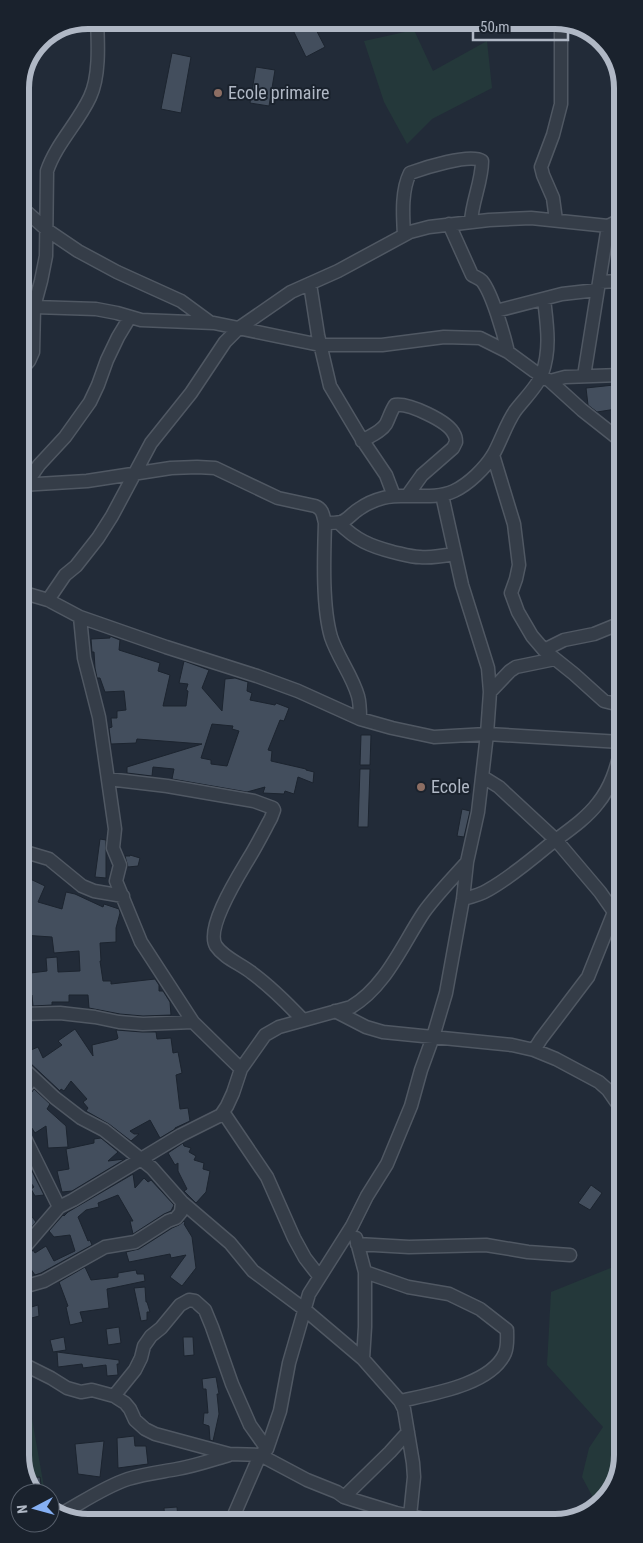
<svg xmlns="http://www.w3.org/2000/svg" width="643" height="1543" viewBox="0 0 643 1543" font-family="'Roboto Condensed',sans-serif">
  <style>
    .green { fill: #24383a }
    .building { fill: #434e5d; stroke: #1c242f; fill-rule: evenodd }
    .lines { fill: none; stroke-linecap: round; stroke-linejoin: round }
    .minor-casing { stroke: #505863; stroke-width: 15 }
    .minor { stroke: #353d48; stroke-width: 12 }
    .education-dot { fill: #8d6e63; stroke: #1a222d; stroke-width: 2 }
    .labels { text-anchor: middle; stroke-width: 4; stroke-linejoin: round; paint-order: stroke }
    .poi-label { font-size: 18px; fill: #b0b8c5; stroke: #1a222d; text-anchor: start }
    .rim { fill: none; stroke: #b0b8c5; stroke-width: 6 }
  </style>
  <rect width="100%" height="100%" fill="#222b38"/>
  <path class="green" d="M414 30 433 71 487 41 492 88 432 119 407 144 384 102 364 41Z
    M623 1263V1456L609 1496 597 1505 582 1477 589 1448 603 1427 547 1365 551 1292Z
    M23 1367 45 1493H35L23 1477Z"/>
  <path class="building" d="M308 20H311L325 47 306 57 292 28Z
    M172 53 191 57 181 113 161 109Z
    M256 67 275 70 269 106 250 103Z
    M614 385 616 409 597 412 588 405 586 388Z
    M110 636 120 640 119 650 160 663 158 671 170 675 163 706H186L188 691 186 690 188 684 179 683 184 661 209 670 202 688 222 711 225 679 235 678 248 682 247 691 252 693 250 700 275 705 276 703 289 708 284 721 280 720 268 750 272 751 271 761 306 769V770L314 772 313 783 298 777 294 794 285 791 284 794 263 793 265 787 247 792 172 779 174 769 153 767 152 776 127 773V767L202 744 137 739 136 743 111 744 109 728 112 727 111 718H117V711L126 710 124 691 105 692 100 678H97L95 668 94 652H92L91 639 110 638ZM212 724 233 726 232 729 239 731 227 766 211 764V760L201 758Z
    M361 735H371L370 765H360Z
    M360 769H370L368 827H358Z
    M462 809 470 811 464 837 457 836Z
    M100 839 106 840V878L95 877Z
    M130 855 140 858 138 866 128 867 125 856H130Z
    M26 877 45 886 38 902 62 909 66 892 75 894 103 907 104 904 119 909 120 913 116 928V942L100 943 101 961H100L103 981H111V984L155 979 159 985V991H163L170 1002 171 1015 143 1016 120 1014 89 1008 88 995H69V1002H52V1005L33 1006 32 995 22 996V974L47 971 46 958 57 957 58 972 80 971 79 951 54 953 52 937 22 935V903Z
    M75 1029 93 1056 92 1045 117 1039 118 1038 116 1030 142 1032H156L157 1039 171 1038 173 1053 178 1052 182 1073 176 1075 180 1109 188 1108 190 1121 175 1128V1129L160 1138 150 1120 130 1131 134 1134H139L131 1141 109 1124 86 1111 88 1108 83 1102 87 1099 71 1081 64 1091 61 1089 60 1091 28 1061 22 1059V1057L31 1050 38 1047 43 1058 62 1045 58 1041Z
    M34 1089 50 1104 47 1109 66 1126 68 1147 48 1148 46 1126 35 1133 28 1122 23 1123V1098L29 1096Z
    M101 1138 118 1152 108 1161 125 1159 72 1191 62 1192 57 1171 69 1169 66 1149 94 1143V1139Z
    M183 1143 184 1146 191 1148 189 1152 196 1156 194 1160 204 1163 203 1169 210 1171 206 1192 196 1203 184 1191 187 1189 178 1171V1163L175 1165 168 1153Z
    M27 1161 44 1195 35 1196 31 1189 34 1187 23 1173V1164Z
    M133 1174 135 1188 144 1178 148 1182 151 1180 174 1205 171 1211 164 1214 133 1234 130 1221H133L118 1195 98 1203 99 1207 86 1210 78 1217 88 1241 90 1240 92 1245 41 1273 35 1275 23 1258 29 1255 33 1250 35 1253 46 1246 54 1261 75 1251 70 1235 54 1237 49 1231 63 1215 64 1216 68 1212Z
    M591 1185 602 1193 590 1210 578 1203Z
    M23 1205 36 1222 23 1237Z
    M184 1221 185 1223 184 1224 192 1237 196 1268 182 1286 170 1277 186 1255 171 1258 170 1254 129 1262 126 1252 139 1249 172 1228 179 1225Z
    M85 1267 91 1280 118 1277V1273L136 1270 137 1274H144L145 1281 107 1289 109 1308 80 1312 83 1322 70 1325 66 1307 68 1306 59 1282Z
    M145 1287 146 1302H147L150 1312H147V1320L141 1321 134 1288Z
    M38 1305 39 1316 28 1319 25 1309Z
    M119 1327 121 1343 108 1345 106 1329Z
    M64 1337 66 1350 53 1352 50 1340Z
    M183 1337H193L194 1355 184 1356Z
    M57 1352 119 1360V1364H117L118 1375 107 1376 106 1365 83 1368 82 1364 58 1367Z
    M216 1377 219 1394H217L219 1414 213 1441 210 1440 209 1426 203 1424 204 1413H208L206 1389H203L202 1379Z
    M134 1436 135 1446H146L148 1464 118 1468 117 1438Z
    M104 1441 100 1477 78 1474 75 1444Z
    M40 1477 42 1493H35L30 1487V1478Z
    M177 1507 178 1520 165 1521 164 1508Z"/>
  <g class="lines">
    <defs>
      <path id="minor" d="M20 206 47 230 78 251 117 272 181 301 211 323
        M556 220 553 198 543 175 541 167 553 135 561 104V29L559 20
        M449 224 472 275C475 277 479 278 482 281 492 293 504 335 508 352
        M404 235C403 216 401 191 410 173 424 168 470 153 482 161 482 182 472 201 471 222
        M599 282 620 281
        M310 284 318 335 330 386 361 438 386 475 394 496
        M21 308 34 307 96 309 117 313 141 320 214 323 320 345H382L444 337 480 338 508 352 534 371 550 381 582 410 620 440
        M496 311 562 294 597 290
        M21 370 29 361 33 352 34 307 41 281 46 256 47 171C56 144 78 123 90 97 100 76 98 43 97 20
        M584 376 608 226
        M550 381 565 377 620 375
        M362 441C370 436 381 432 386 424 389 418 391 411 395 405 409 403 448 421 454 434 456 437 456 440 456 442L453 448 422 475 407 496
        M493 455 514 524 519 565 516 579 511 593 518 612 532 636 544 650 574 674 604 701 616 704 621 707
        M21 485 87 481 171 468 197 467 215 468 278 498 315 506C323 509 323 515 325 523 330 523 336 523 341 522 348 520 352 513 359 509 366 504 375 500 383 498 406 492 432 501 454 491 469 484 485 468 493 455 501 441 506 424 515 411 523 400 538 386 542 374 551 349 547 325 544 299
        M25 485 39 465 65 437 90 402 98 385 107 360 118 337 130 317
        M325 523C324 556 322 606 331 637 338 658 352 675 358 696 360 703 360 712 360 719
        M339 523C356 540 370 546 393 552 402 554 411 557 420 557 431 558 443 556 454 554
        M21 592 48 600 80 617 166 647 257 676 298 691 360 719 392 728 434 737 487 734 621 742
        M48 600 65 575 76 566 98 538 112 516 151 443 191 393 225 342 239 328 291 292 338 271 410 232 429 227 489 220 531 218 608 226 620 220
        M80 617 84 658 99 717 115 829 113 848 120 865 116 881 141 942 193 1022 241 1069
        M544 650 564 640 594 634 621 623
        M490 692 510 671 516 667 555 659
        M483 777 499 787 556 840 600 892 614 912 622 930
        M108 779 167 786 254 801 273 808 274 810 271 818C264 831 257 845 249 858 239 875 205 928 216 946 224 958 241 964 252 973 271 987 287 1003 303 1020
        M22 851 49 859 82 886 94 891 123 896
        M463 899C471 897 480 895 488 890 508 879 531 860 549 845 566 832 585 820 598 803 611 787 616 769 621 750
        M335 1011 366 1027 383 1032 512 1045 534 1050 556 1059 599 1082 608 1090 622 1110
        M22 1014 60 1013 95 1017 119 1022 143 1024 193 1022
        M534 1050 541 1039 588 977 614 912 618 913
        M22 1067 55 1098 81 1118 104 1130 152 1168 182 1202 230 1243 253 1271 304 1309 363 1359 400 1401 404 1409 413 1463 414 1477 410 1516
        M23 1090 33 1078
        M223 1112 267 1177 294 1238 305 1258 319 1276
        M23 1134 59 1207
        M356 1238 365 1272V1327L363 1359
        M357 1244 409 1247 486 1245 528 1252 570 1255
        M23 1249 59 1207 73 1200 181 1135 221 1115 227 1106 233 1093 241 1069 265 1035 279 1027 351 1007C386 986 402 945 424 912 437 894 453 878 467 862
        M365 1272 408 1287 449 1294 480 1309 507 1330C507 1337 508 1346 505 1353 491 1385 431 1394 400 1401
        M23 1287 44 1281 105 1247 135 1242 168 1221 176 1218 181 1212 182 1202
        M23 1364 51 1378 67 1388 81 1392 92 1390 114 1396 125 1403 130 1409 135 1420 145 1429 155 1434 229 1454 260 1455 307 1480 337 1492 344 1497 396 1513 430 1520
        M114 1396 135 1370 141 1358 144 1346 151 1336 161 1328 180 1305 189 1300 195 1301 205 1310 212 1327 232 1384 250 1425 267 1449
        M344 1497 390 1452 408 1432
        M61 1514C83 1502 104 1487 128 1479 144 1474 161 1472 177 1469 195 1466 212 1460 229 1455
        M231 1522 260 1455 267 1449 280 1411 289 1363 309 1294 352 1226 367 1196 387 1164 411 1106 421 1070 433 1037 446 993 463 899 467 862 478 812 487 734 490 692 488 668 462 585 442 495"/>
    </defs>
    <use href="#minor" class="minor-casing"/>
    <use href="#minor" class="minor"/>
  </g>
  <g class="education-dot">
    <circle cx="218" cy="93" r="5"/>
    <circle cx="421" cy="787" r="5"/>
  </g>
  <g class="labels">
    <g class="poi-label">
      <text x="228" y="99">Ecole primaire</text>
      <text x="431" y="793">Ecole</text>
    </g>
  </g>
  <path d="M0 0H643V1543H0ZM88 29H555A59 59 0 0 1 614 88V1455A59 59 0 0 1 555 1514H88A59 59 0 0 1 29 1455V88A59 59 0 0 1 88 29Z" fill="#1a222d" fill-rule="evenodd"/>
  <path class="rim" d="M88 29H555A59 59 0 0 1 614 88V1455A59 59 0 0 1 555 1514H88A59 59 0 0 1 29 1455V88A59 59 0 0 1 88 29Z"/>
  <g transform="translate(35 1508) rotate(264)"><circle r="24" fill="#1a222d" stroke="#565e6a"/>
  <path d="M0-4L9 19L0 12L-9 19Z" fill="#85b0f4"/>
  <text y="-8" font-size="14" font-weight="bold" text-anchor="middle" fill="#b0b8c5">N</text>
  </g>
  <path d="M473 32v8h95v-8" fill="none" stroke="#b0b8c5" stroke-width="2.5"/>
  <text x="480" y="32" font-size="15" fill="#b0b8c5" stroke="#1a222d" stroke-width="4" paint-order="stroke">50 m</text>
</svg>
